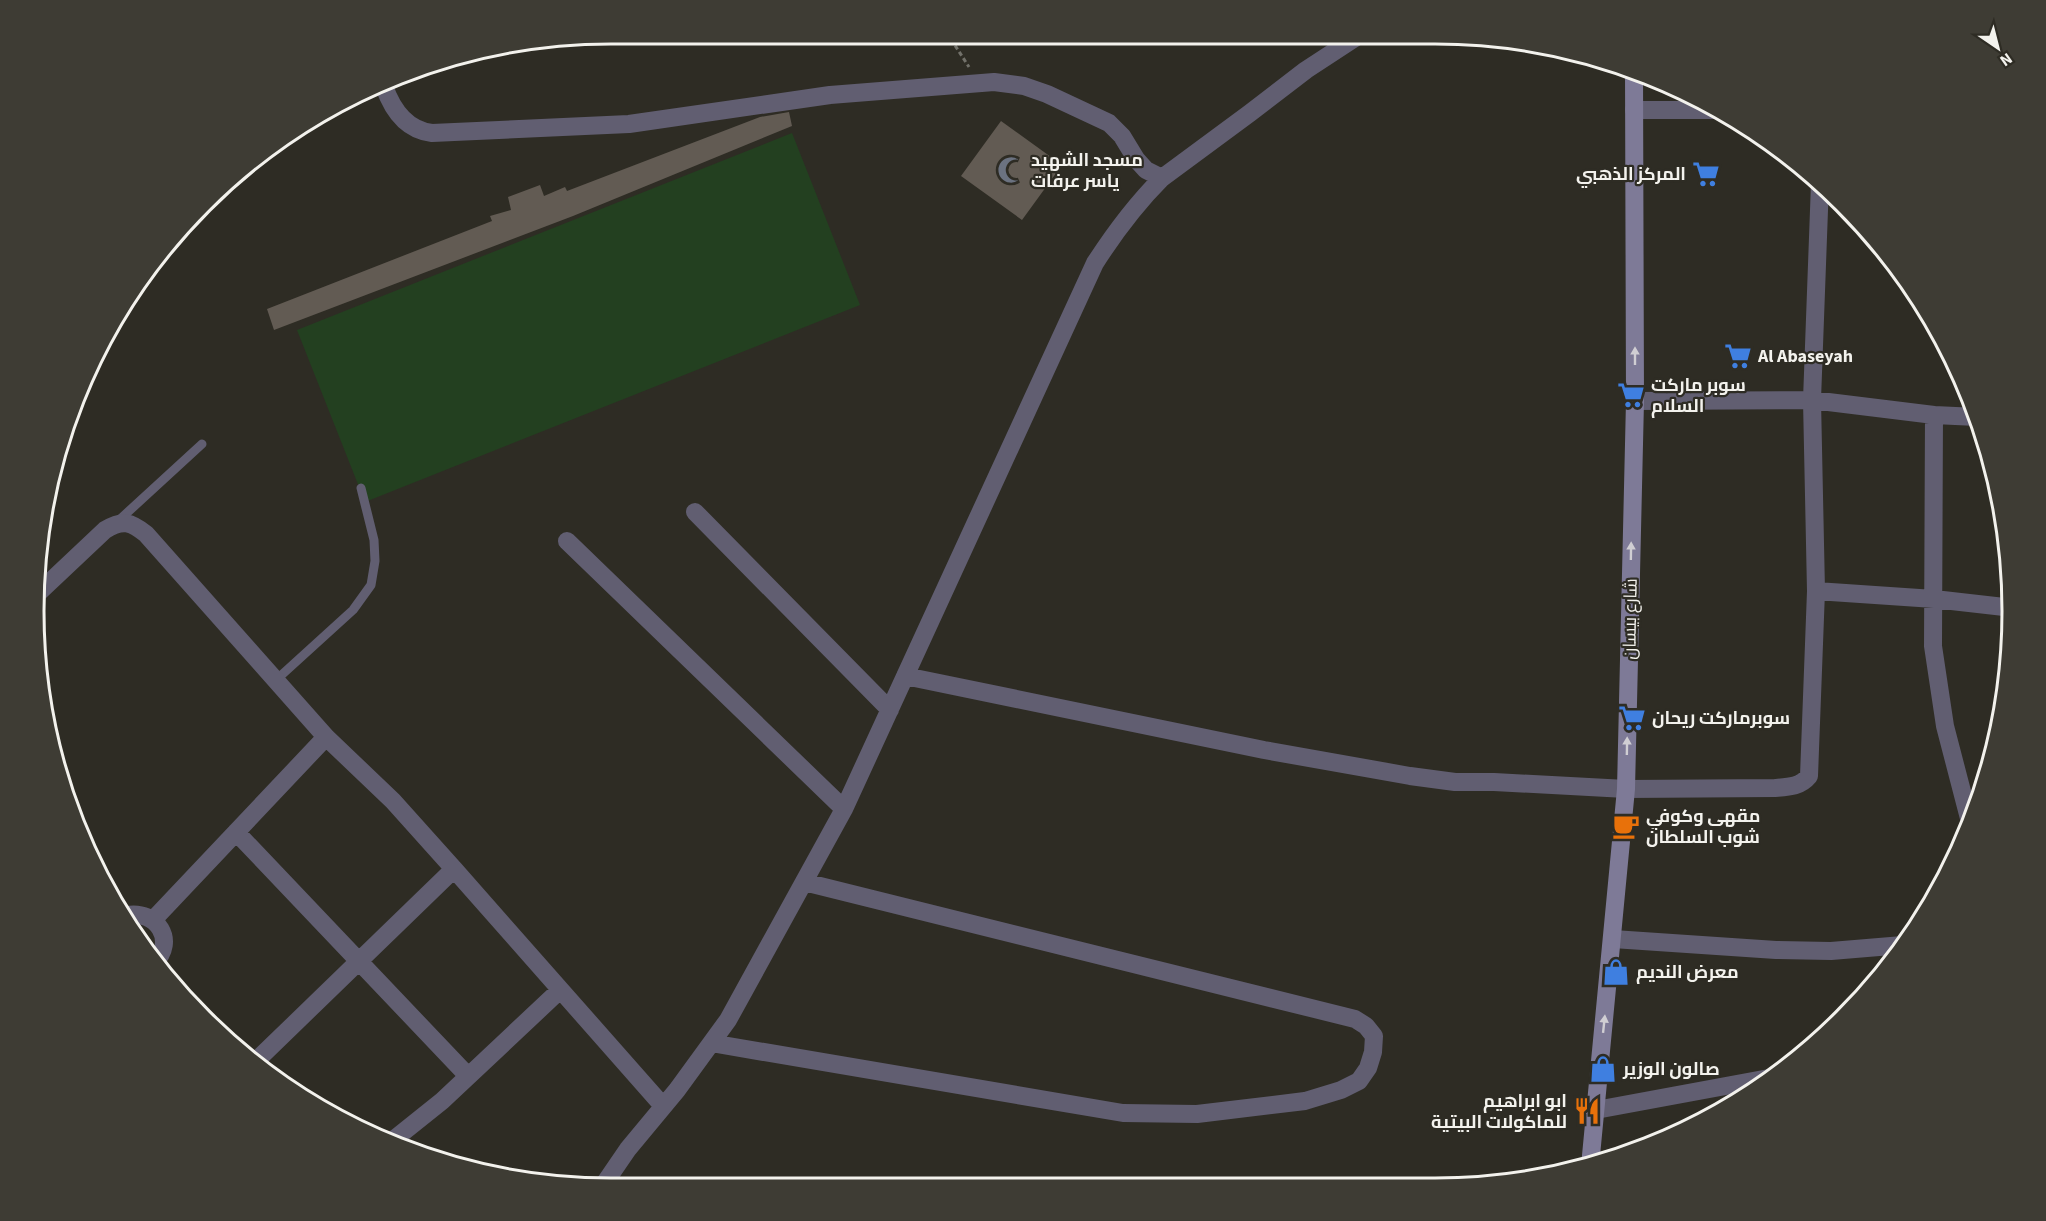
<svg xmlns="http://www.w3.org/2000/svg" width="2046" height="1221" viewBox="0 0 2046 1221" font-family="'Source Sans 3',Cairo,sans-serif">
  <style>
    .green { fill: #234020 }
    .building { fill: #625b53 }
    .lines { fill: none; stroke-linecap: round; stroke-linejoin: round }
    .path { stroke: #72716a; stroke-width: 3; stroke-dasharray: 4.5 3; stroke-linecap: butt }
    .lane { stroke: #615e71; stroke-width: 9 }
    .street { stroke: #615e71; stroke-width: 18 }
    .secondary { stroke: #7e7a97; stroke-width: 18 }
    .oneway { fill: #d0ced3 }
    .labels { text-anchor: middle; stroke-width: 4.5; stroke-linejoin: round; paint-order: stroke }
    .poi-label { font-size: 18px; font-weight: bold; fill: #f3f2ed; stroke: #2e2c24; text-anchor: start }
    .street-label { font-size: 18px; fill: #f3f2ed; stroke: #2e2c24 }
    .rim { fill: none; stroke: #f3f2ed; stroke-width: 3 }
  </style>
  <rect width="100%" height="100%" fill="#2e2c24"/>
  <path class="green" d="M792 133 860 305 365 502 297 330Z"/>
  <path class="building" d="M789 112 792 126 573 216 274 330 267 309 492 221 490 216 511 210 508 197 540 185 544 196 565 187 567 191 760 117Z
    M1001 121 1062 165 1022 220 961 176Z"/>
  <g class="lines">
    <path class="path" d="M947 33 969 67"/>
    <path class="lane" d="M117 522 202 444
      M276 680 353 610 371 585 375 561 374 540 361 488
      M1486 1185 1591 1162"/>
    <path class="street" d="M384 86C392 109 406 130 432 133L629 124 830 95 994 82 1024 86 1047 94 1109 123 1122 136 1136 159 1146 170 1162 178C1136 204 1115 232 1095 263L844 809 728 1020 677 1090 628 1149 602 1187
      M1634 110H1714
      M1162 178 1250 113 1306 70 1361 34
      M1820 183 1812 400 1816 591 1934 599 2013 608
      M1635 401 1812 400 1934 415
      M695 512 890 710
      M567 541 844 809
      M35 596 105 530C123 519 131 522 146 534L326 737 393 801 454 869 257 1060
      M905 676 1264 750 1410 776 1455 782H1494L1626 789 1775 788C1788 787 1800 787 1809 776L1816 591
      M1971 826 1945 726 1933 646 1934 415 1977 417
      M236 832 468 1076
      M454 869 663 1106
      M127 915C157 910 177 941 154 963
      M153 920 326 737
      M1613 939 1776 950 1831 951 1903 945
      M711 1043 1123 1113 1197 1114 1305 1101 1341 1090 1359 1081 1368 1068 1373 1052 1374 1036 1366 1026 1355 1019 804 882
      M1596 1110 1769 1078
      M392 1141 442 1101 560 990"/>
    <path class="secondary" d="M1590 1166 1626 789 1635 401 1634 70"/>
  </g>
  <defs><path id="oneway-solid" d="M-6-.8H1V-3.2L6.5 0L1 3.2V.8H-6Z" transform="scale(1.5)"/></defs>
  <g class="oneway">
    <use href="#oneway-solid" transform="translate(1635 356) rotate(-90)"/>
    <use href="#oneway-solid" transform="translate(1631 551) rotate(-89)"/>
    <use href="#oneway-solid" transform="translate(1627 746) rotate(-89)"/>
    <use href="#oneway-solid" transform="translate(1604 1024) rotate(-84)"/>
  </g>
  <defs>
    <symbol id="mosque-bare" viewBox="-9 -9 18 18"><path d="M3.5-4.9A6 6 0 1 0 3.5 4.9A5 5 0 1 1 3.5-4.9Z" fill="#6b7280" stroke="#2e2c24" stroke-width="2.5" paint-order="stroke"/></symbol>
    <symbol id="supermarket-bare" viewBox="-9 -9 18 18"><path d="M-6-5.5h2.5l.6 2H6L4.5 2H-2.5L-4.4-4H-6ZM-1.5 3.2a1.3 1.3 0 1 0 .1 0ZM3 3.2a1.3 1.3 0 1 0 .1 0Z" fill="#3f7fe0" stroke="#2e2c24" stroke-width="2.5" paint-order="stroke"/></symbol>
    <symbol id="cafe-bare" viewBox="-9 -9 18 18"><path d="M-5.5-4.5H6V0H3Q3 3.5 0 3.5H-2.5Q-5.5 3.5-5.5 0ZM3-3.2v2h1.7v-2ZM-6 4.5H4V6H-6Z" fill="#e8710a" stroke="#2e2c24" stroke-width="2.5" paint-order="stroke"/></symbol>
    <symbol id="shop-bare" viewBox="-9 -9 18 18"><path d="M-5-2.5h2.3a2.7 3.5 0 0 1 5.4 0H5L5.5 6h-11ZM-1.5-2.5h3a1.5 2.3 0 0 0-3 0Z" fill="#3f7fe0" stroke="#2e2c24" stroke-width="2.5" paint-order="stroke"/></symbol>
    <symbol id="restaurant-bare" viewBox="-9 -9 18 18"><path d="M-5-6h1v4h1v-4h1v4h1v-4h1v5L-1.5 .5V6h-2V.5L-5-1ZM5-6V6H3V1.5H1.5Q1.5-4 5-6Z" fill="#e8710a" stroke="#2e2c24" stroke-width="2.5" paint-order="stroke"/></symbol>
  </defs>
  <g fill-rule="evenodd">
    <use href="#mosque-bare" x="992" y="151" width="38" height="38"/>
    <use href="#supermarket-bare" x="1687" y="155" width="38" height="38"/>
    <use href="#supermarket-bare" x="1719" y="337" width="38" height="38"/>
    <use href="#supermarket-bare" x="1612" y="376" width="38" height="38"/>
    <use href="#supermarket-bare" x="1613" y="699" width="38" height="38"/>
    <use href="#cafe-bare" x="1607" y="807" width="38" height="38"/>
    <use href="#shop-bare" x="1597" y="953" width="38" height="38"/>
    <use href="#shop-bare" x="1584" y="1050" width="38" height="38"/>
    <use href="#restaurant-bare" x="1568" y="1092" width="38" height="38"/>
  </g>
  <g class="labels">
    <g class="poi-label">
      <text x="1031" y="166">مسجد الشهيد<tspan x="1031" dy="21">ياسر عرفات</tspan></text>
      <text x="1686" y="180" text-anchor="end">المركز الذهبي</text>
      <text x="1758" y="362">Al Abaseyah</text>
      <text x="1651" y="391">سوبر ماركت<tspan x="1651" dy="21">السلام</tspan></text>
      <text x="1652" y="724">سوبرماركت ريحان</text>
      <text x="1646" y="822">مقهى وكوفي<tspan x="1646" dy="21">شوب السلطان</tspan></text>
      <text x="1636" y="978">معرض النديم</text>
      <text x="1623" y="1075">صالون الوزير</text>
      <text x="1567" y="1107" text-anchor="end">ابو ابراهيم<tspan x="1567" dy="21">للماكولات البيتية</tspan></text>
    </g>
    <g class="street-label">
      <text transform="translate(1630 619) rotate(-89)" y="6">شارع بيسان</text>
    </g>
  </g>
  <path d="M0 0H2046V1221H0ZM611 44H1435A567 567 0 0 1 2002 611V611A567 567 0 0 1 1435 1178H611A567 567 0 0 1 44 611V611A567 567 0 0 1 611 44Z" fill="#3e3c34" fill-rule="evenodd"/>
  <path class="rim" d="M611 44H1435A567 567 0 0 1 2002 611V611A567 567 0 0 1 1435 1178H611A567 567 0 0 1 44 611V611A567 567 0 0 1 611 44Z"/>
  <g transform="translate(1998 48) rotate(145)" stroke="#2e2c24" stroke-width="4.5" paint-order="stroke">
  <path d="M0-4.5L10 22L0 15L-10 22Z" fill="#f3f2ed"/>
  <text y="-9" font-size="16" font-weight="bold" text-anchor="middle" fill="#f3f2ed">N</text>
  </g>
</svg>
